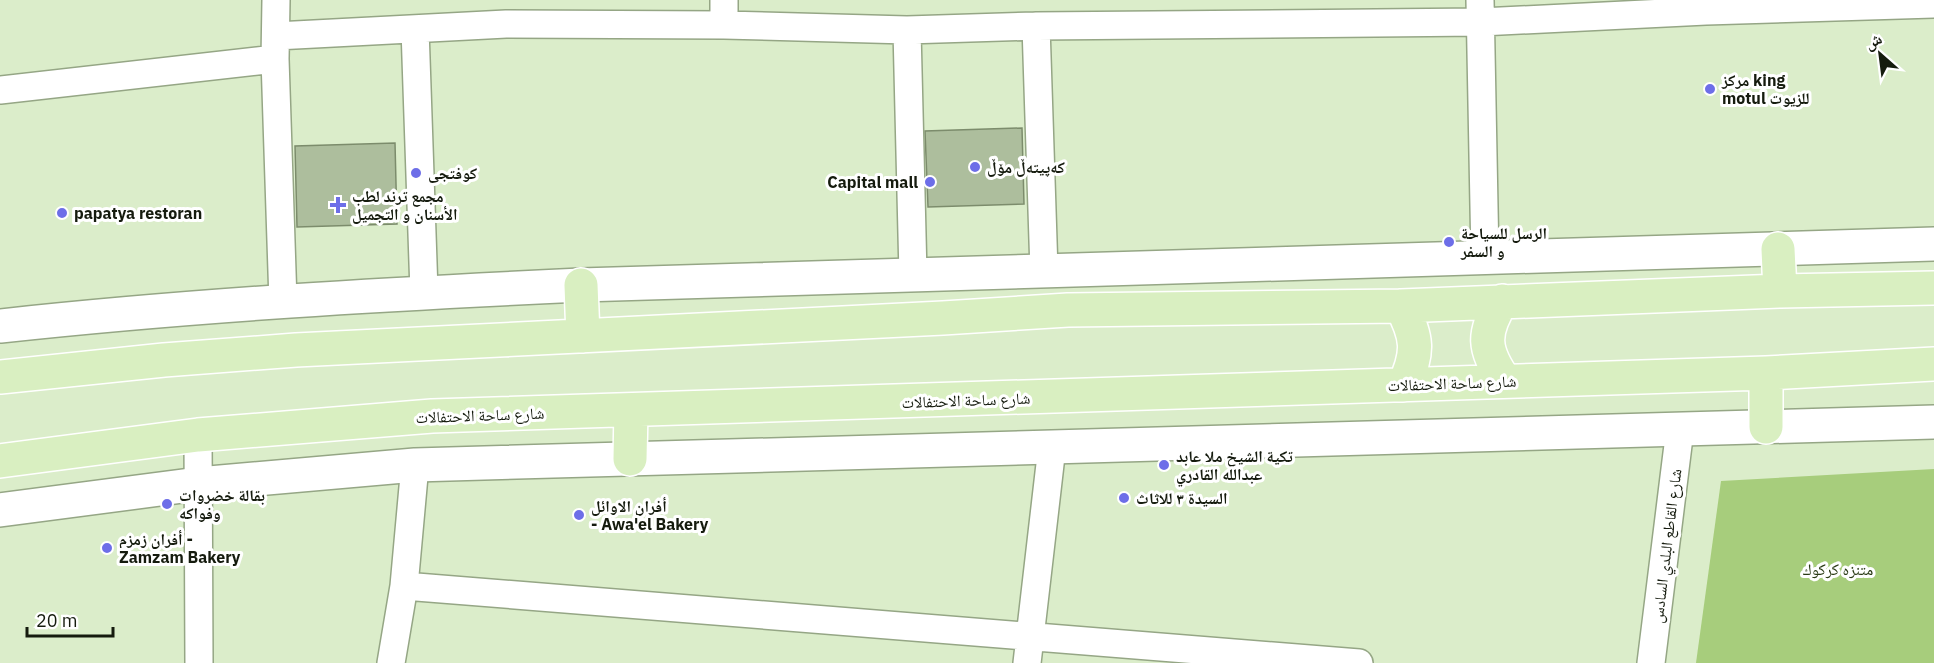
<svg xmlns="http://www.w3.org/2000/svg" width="1934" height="663" viewBox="0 0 1934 663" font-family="'IBM Plex Sans','Noto Naskh Arabic',sans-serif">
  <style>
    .green { fill: #a7cd7c }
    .building { fill: #adbe9d; stroke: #7c8c6c; stroke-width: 1.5 }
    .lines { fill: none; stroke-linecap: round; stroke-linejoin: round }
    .minor-casing { stroke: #95a685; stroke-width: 30 }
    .secondary-casing { stroke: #95a685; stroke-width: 36 }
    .primary-casing { stroke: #fff; stroke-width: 36 }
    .minor { stroke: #fff; stroke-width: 27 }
    .secondary { stroke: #fff; stroke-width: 33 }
    .primary { stroke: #d9efc1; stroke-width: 33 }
    .poi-dot { fill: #6d6ee8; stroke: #fff; stroke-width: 2 }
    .labels { text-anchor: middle; stroke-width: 6; stroke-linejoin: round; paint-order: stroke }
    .poi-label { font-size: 16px; font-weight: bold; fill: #151b0e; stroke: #fff; text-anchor: start }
    .street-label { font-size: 16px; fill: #151b0e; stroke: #fff }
    .park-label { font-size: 16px; fill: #293a14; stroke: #fff }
  </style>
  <rect width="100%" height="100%" fill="#dbedca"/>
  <path class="green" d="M1934 469V663H1696L1721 481Z"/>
  <path class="building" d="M1022 128 1024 204 928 207 925 131Z
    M395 143 397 224 297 227 295 146Z"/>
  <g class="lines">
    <defs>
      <path id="minor" d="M276 0 275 59 283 302
        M1480 0 1485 258
        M724 25V0
        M1036 26 1044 271
        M415 29 424 292
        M907 30 913 275
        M276 36 506 24 724 25 907 30 1036 26 1481 22 1706 11 1934 4V0
        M0 90 275 59
        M198 435 199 663
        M404 586 1359 663
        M391 663 404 586 415 465
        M1027 663 1052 447
        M1651 663 1680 429"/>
      <path id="secondary" d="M0 326C193 305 387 294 581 285L1934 244
        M0 510 198 484 415 465 1934 422"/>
      <path id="primary" d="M1778 249 1780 291
        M581 285 583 336
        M1502 301C1482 333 1483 350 1505 381
        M1401 306C1418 337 1419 353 1404 385
        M0 377 164 360 296 350 943 318 1068 310 1401 306 1780 291 1934 288
        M1766 427V373
        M630 459 631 410
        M0 461 198 435 432 416 1766 373 1934 364"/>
    </defs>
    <use href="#minor" class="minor-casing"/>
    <use href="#secondary" class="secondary-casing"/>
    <use href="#primary" class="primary-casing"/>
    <use href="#minor" class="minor"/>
    <use href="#secondary" class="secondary"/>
    <use href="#primary" class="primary"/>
  </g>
  <g class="poi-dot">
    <circle cx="1710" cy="89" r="6"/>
    <circle cx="975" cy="167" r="6"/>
    <circle cx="416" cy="173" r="6"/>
    <circle cx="930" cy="182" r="6"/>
    <path d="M335 196h6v6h6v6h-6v6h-6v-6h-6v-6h6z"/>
    <circle cx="62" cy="213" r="6"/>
    <circle cx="1449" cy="242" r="6"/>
    <circle cx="1164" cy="465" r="6"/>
    <circle cx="1124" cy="498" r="6"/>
    <circle cx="167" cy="504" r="6"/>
    <circle cx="579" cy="515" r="6"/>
    <circle cx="107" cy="548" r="6"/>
  </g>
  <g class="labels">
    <g class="poi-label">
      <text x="1722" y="86">مركز king<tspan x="1722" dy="18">motul للزيوت</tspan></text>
      <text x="987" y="173">کەپیتەڵ مۆڵ</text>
      <text x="428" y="179">كوفتجى</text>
      <text x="918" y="188" text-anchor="end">Capital mall</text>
      <text x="352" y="202">مجمع ترند لطب<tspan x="352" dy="18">الأسنان و التجميل</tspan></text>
      <text x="74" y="219">papatya restoran</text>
      <text x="1461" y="239">الرسل للسياحة<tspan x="1461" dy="18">و السفر</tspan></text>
      <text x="1176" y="462">تكية الشيخ ملا عابد<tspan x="1176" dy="18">عبدالله القادري</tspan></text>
      <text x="179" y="501">بقالة خضروات<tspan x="179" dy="18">وفواكه</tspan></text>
      <text x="1136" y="504">السيدة ٣ للاثاث</text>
      <text x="591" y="512">أفران الاوائل<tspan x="591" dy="18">- Awa'el Bakery</tspan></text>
      <text x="119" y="545">أفران زمزم -<tspan x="119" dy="18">Zamzam Bakery</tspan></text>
    </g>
    <g class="street-label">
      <text transform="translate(1452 383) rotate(-2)" y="6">شارع ساحة الاحتفالات</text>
      <text transform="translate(966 400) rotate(-2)" y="6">شارع ساحة الاحتفالات</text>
      <text transform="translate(480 415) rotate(-2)" y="6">شارع ساحة الاحتفالات</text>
      <text transform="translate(1666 546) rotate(-83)" y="6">شارع القاطع البلدي السادس</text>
    </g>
    <g class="park-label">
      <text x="1838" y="575">متنزه كركوك</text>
    </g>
  </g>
  <g transform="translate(1880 54) rotate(332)" stroke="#ffffff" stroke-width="4.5" paint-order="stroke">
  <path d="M0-4.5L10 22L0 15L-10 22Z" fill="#151b0e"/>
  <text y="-9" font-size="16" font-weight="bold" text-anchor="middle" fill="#151b0e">ش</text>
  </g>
  <path d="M27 627v9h86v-9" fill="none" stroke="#151b0e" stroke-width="3"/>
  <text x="36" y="627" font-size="18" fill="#151b0e" stroke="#ffffff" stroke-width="4.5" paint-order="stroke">20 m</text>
</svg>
